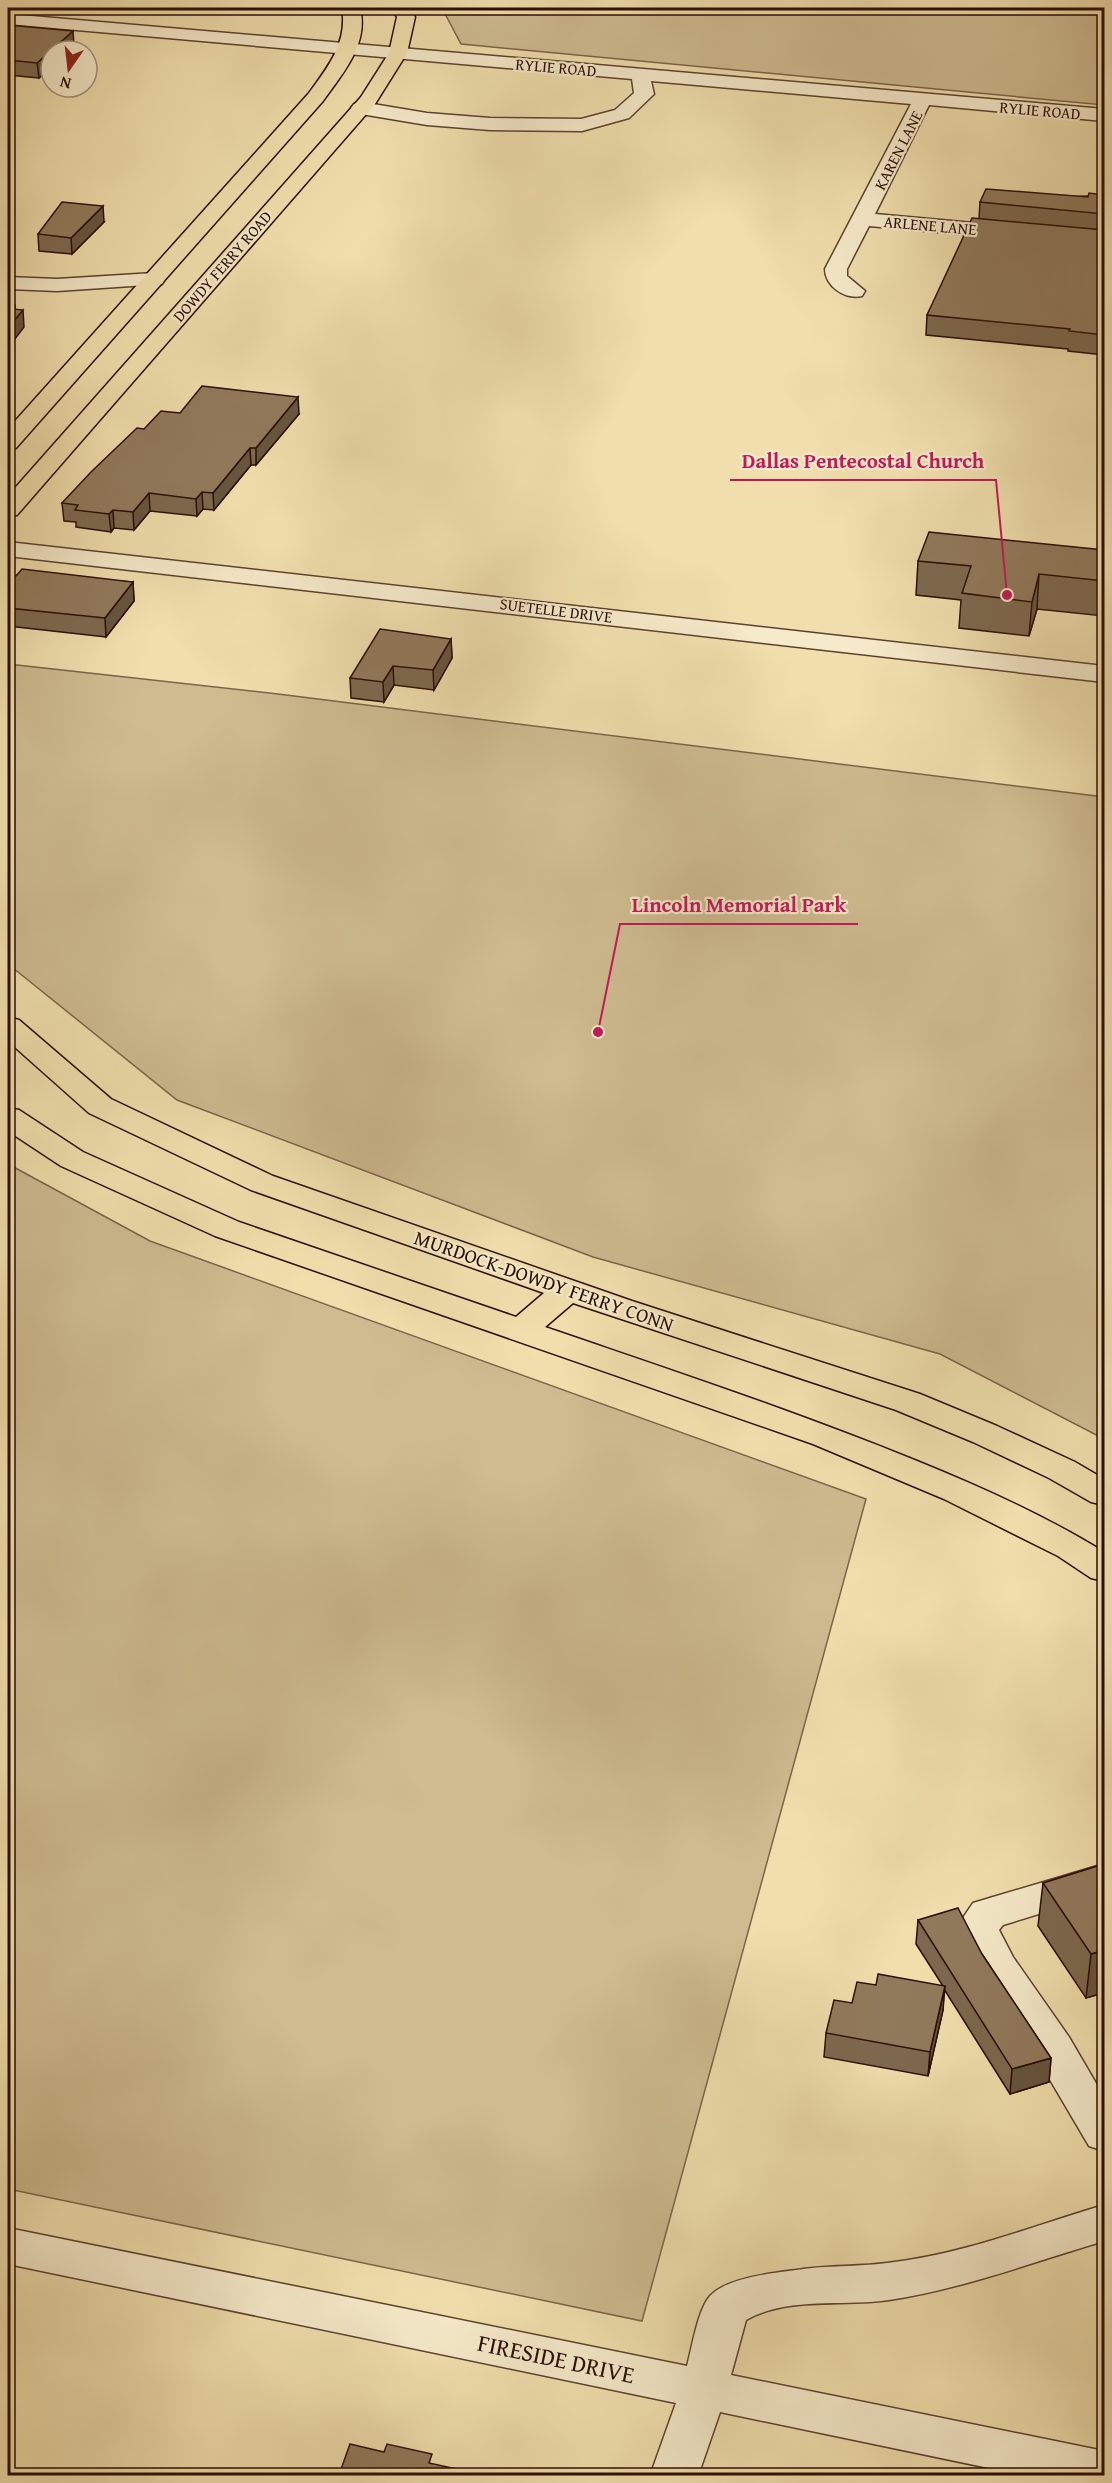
<svg xmlns="http://www.w3.org/2000/svg" width="1112" height="2483" viewBox="0 0 1112 2483" font-family="'Gentium Book Plus',serif">
  <style>
    .green { fill: #cebb90; stroke: #7c644a; stroke-width: 1.5 }
    .lines { fill: none; stroke-linecap: round; stroke-linejoin: round }
    .minor-casing { stroke: #5c422e; stroke-width: 3 }
    .major-casing { stroke: #2a0d04; stroke-width: 3 }
    .minor { fill: #f5eaca; fill-rule: evenodd }
    .major { fill: #f0dfad; fill-rule: evenodd }
    .wall { fill: #7d694f; stroke: #2a0d04; stroke-width: 1.5 }
    .shaded-wall { fill: #665540; stroke: #2a0d04; stroke-width: 1.5 }
    .building { fill: #917a5c; stroke: #2a0d04; stroke-width: 1.5 }
    .labels { text-anchor: middle; stroke-width: 4.5; stroke-linejoin: round; paint-order: stroke }
    .far-street-label { font-size: 16px; fill: #2a0d04; stroke: #f5eaca }
    .street-label { font-size: 20px; fill: #2a0d04; stroke: #f5eaca }
    .near-street-label { font-size: 24px; fill: #2a0d04; stroke: #f5eaca }
    .leader { fill: none; stroke: #c2185b; stroke-width: 2 }
    .callout-dot { fill: #c2185b; stroke: #f5eaca; stroke-width: 2 }
    .callout-label { font-size: 21px; text-anchor: middle; font-weight: bold; fill: #c2185b; stroke: #f5eaca; stroke-width: 4.5; stroke-linejoin: round; paint-order: stroke }
  </style>
  <rect width="100%" height="100%" fill="#f0dfad"/>
  <filter id="stains"><feTurbulence type="fractalNoise" baseFrequency=".00333" numOctaves="4"/><feColorMatrix values="0 0 0 0 .2 0 0 0 0 .09 0 0 0 0 .02 0 0 0 .5 -.17"/></filter>
  <radialGradient id="worn" r=".72"><stop offset=".6" stop-color="#630" stop-opacity="0"/><stop offset="1" stop-color="#630" stop-opacity=".3"/></radialGradient>
  <path class="green" d="M442 8H1104V105L461 44Z
    M8 664 278 694 1104 797V1439L940 1354 593 1257 177 1100 8 964Z
    M8 1164 150 1241 866 1499 642 2321 8 2189Z"/>
  <g class="lines">
    <defs>
      <path id="minor" d="M8 14 1104 109V121L929 105 875 214 1104 235V247L869 226 847 269V276L865 291 862 296C845 300 825 286 825 269L911 104 651 81 654 94 629 118 582 131 490 130 427 125 361 114 354 112 351 108 354 104 361 102 427 113 490 118 581 119 615 110 634 93 632 79 8 24Z
        M154 273 162 274 165 279 162 284 57 291 8 289V277L57 279Z
        M8 542 1104 666V682L8 556Z
        M1104 1864V1894L1003 1925 999 1930 1013 1957 1069 2037 1104 2097V2151L1089 2146 1039 2061 982 1977 956 1928 973 1903Z
        M1104 2205V2241C1033 2262 962 2289 889 2300 843 2307 788 2296 746 2320L731 2375 1104 2451V2476H1027L720 2412 698 2476H650L676 2403 8 2264V2228L687 2366C692 2348 698 2309 710 2296 726 2278 773 2273 796 2270 826 2265 857 2267 887 2263 961 2255 1033 2226 1104 2205Z"/>
      <path id="major" d="M342 8H360C369 44 343 73 323 101L16 448 8 450V429L309 93C328 67 348 42 342 8Z
        M391 8H409L415 17 407 53 375 104 17 515 8 517V496L361 97 389 53 397 17Z
        M8 1017 19 1020 111 1099 273 1176 632 1301 920 1394 997 1426 1075 1462 1104 1479V1505L1091 1502 1049 1478 973 1442 896 1410 573 1303 545 1327C670 1370 795 1411 917 1461 981 1487 1046 1516 1104 1552V1581L1091 1578 1058 1556 944 1499 813 1444 215 1236 61 1166 8 1131V1108L19 1110 83 1152 239 1222 516 1317 544 1293 251 1190 89 1113 8 1041Z"/>
    </defs>
    <use href="#minor" class="minor-casing"/>
    <use href="#major" class="major-casing"/>
    <use href="#minor" class="minor"/>
    <use href="#major" class="major"/>
  </g>
  <path class="wall" d="M8 25 74 46 39 78 8 75Z
    M1104 195V355L1068 351V349L926 335 927 315 979 219 980 202Z
    M104 222 72 254 39 251 38 234Z
    M180 413 299 414 256 465H251L214 510 203 509 197 516 150 511 134 530 114 528 111 532 76 527V522L64 521 62 503Z
    M1104 550V616L1037 609 1029 636 959 628 961 600 916 595 918 561Z
    M8 575 133 582 134 601 106 637 8 626Z
    M451 639 452 658 434 690 394 685 384 702 351 698 350 678Z
    M1104 1864V2000L1100 1994 1086 1998 1038 1926 1043 1883Z
    M918 1920 982 1954 1051 2058 1049 2082 1010 2094 944 1989 943 2010 928 2076 824 2057 826 2033 852 2003 876 1985 943 1986 916 1944Z"/>
  <path class="shaded-wall" d="M73 31 74 46 69 51H51V67L39 78 37 63Z
    M103 206 104 222 72 254 71 238Z
    M15 306 16 318 23 310 24 327 8 348V328L13 309Z
    M298 397 299 414 256 465V448Z
    M250 448 251 465 214 510 213 493Z
    M202 492 203 509 197 516 196 499Z
    M149 493 150 511 134 530 133 512Z
    M113 510 114 528 111 532 109 514Z
    M1039 574 1037 609 1029 636 1032 602Z
    M133 582 134 601 106 637 105 618Z
    M451 639 452 658 434 690 433 670Z
    M393 666 394 685 384 702 383 682Z
    M1104 1950V1961L1100 1994 1086 1998 1091 1954Z
    M945 1986 943 2010 928 2076 930 2052Z
    M1051 2058 1049 2082 1010 2094 1012 2069Z"/>
  <path class="building" d="M8 25 73 31 37 63 8 60Z
    M986 189 1088 197 1089 193 1104 195V214L980 202Z
    M62 202 103 206 71 238 38 234Z
    M972 218 1104 230V335L1069 331 1070 329 927 315Z
    M8 306H15L13 309 23 310 8 328Z
    M202 386 298 397 256 448H250L213 493 202 492 196 499 149 493 133 512 113 510 109 514 75 510 78 505 62 503 91 472 137 428 144 429 161 411 180 413Z
    M929 532 1104 550V581L1039 574 1032 602 962 593 971 566 918 561Z
    M22 569 133 582 105 618 8 608V575L16 576Z
    M380 629 451 639 433 670 393 666 383 682 350 678Z
    M1104 1864V1950L1091 1954 1043 1883Z
    M958 1908 982 1954 1051 2058 1012 2069 918 1920Z
    M878 1974 945 1986 930 2052 826 2033 834 2000 852 2003 857 1982 876 1985Z
    M350 2444 384 2452 387 2444 432 2454 429 2463 484 2475H339Z"/>
  <g class="labels">
    <g class="far-street-label">
      <text transform="translate(556 67) rotate(5)" y="6">RYLIE ROAD</text>
      <text transform="translate(1040 110) rotate(5)" y="6">RYLIE ROAD</text>
      <text transform="translate(898 150) rotate(-63)" y="6">KAREN LANE</text>
      <text transform="translate(930 225) rotate(5)" y="6">ARLENE LANE</text>
      <text transform="translate(222 266) rotate(-49)" y="6">DOWDY FERRY ROAD</text>
      <text transform="translate(556 610) rotate(7)" y="6">SUETELLE DRIVE</text>
    </g>
    <g class="street-label">
      <text transform="translate(544 1281) rotate(19)" y="7">MURDOCK-DOWDY FERRY CONN</text>
    </g>
    <g class="near-street-label">
      <text transform="translate(556 2359) rotate(12)" y="8">FIRESIDE DRIVE</text>
    </g>
  </g>
  <path class="leader" d="M1007 595L996 480H730M598 1032L620 924H858"/>
  <g class="callout-dot">
    <circle cx="1007" cy="595" r="6"/>
    <circle cx="598" cy="1032" r="6"/>
  </g>
  <g class="callout-label">
    <text x="863" y="468">Dallas Pentecostal Church</text>
    <text x="739" y="912">Lincoln Memorial Park</text>
  </g>
  <rect width="1112" height="2483" fill="none" stroke="#f0dfad" stroke-width="30"/>
  <rect x="9" y="9" width="1094" height="2465" fill="none" stroke="#2a0d04" stroke-width="3"/>
  <rect x="15" y="15" width="1082" height="2453" fill="none" stroke="#2a0d04" stroke-width="1.5"/>
  <g transform="translate(69 69) rotate(194)"><circle r="28" fill="#f5eaca" stroke="#a4927b" stroke-width="1.5"/>
  <path d="M0-4.5L10 22L0 15L-10 22Z" fill="#8f2418"/>
  <text y="-9" font-size="16" font-weight="bold" text-anchor="middle" fill="#2a0d04">N</text>
  </g>
  <rect width="100%" height="100%" filter="url(#stains)"/>
  <rect width="100%" height="100%" fill="url(#worn)"/>
</svg>
